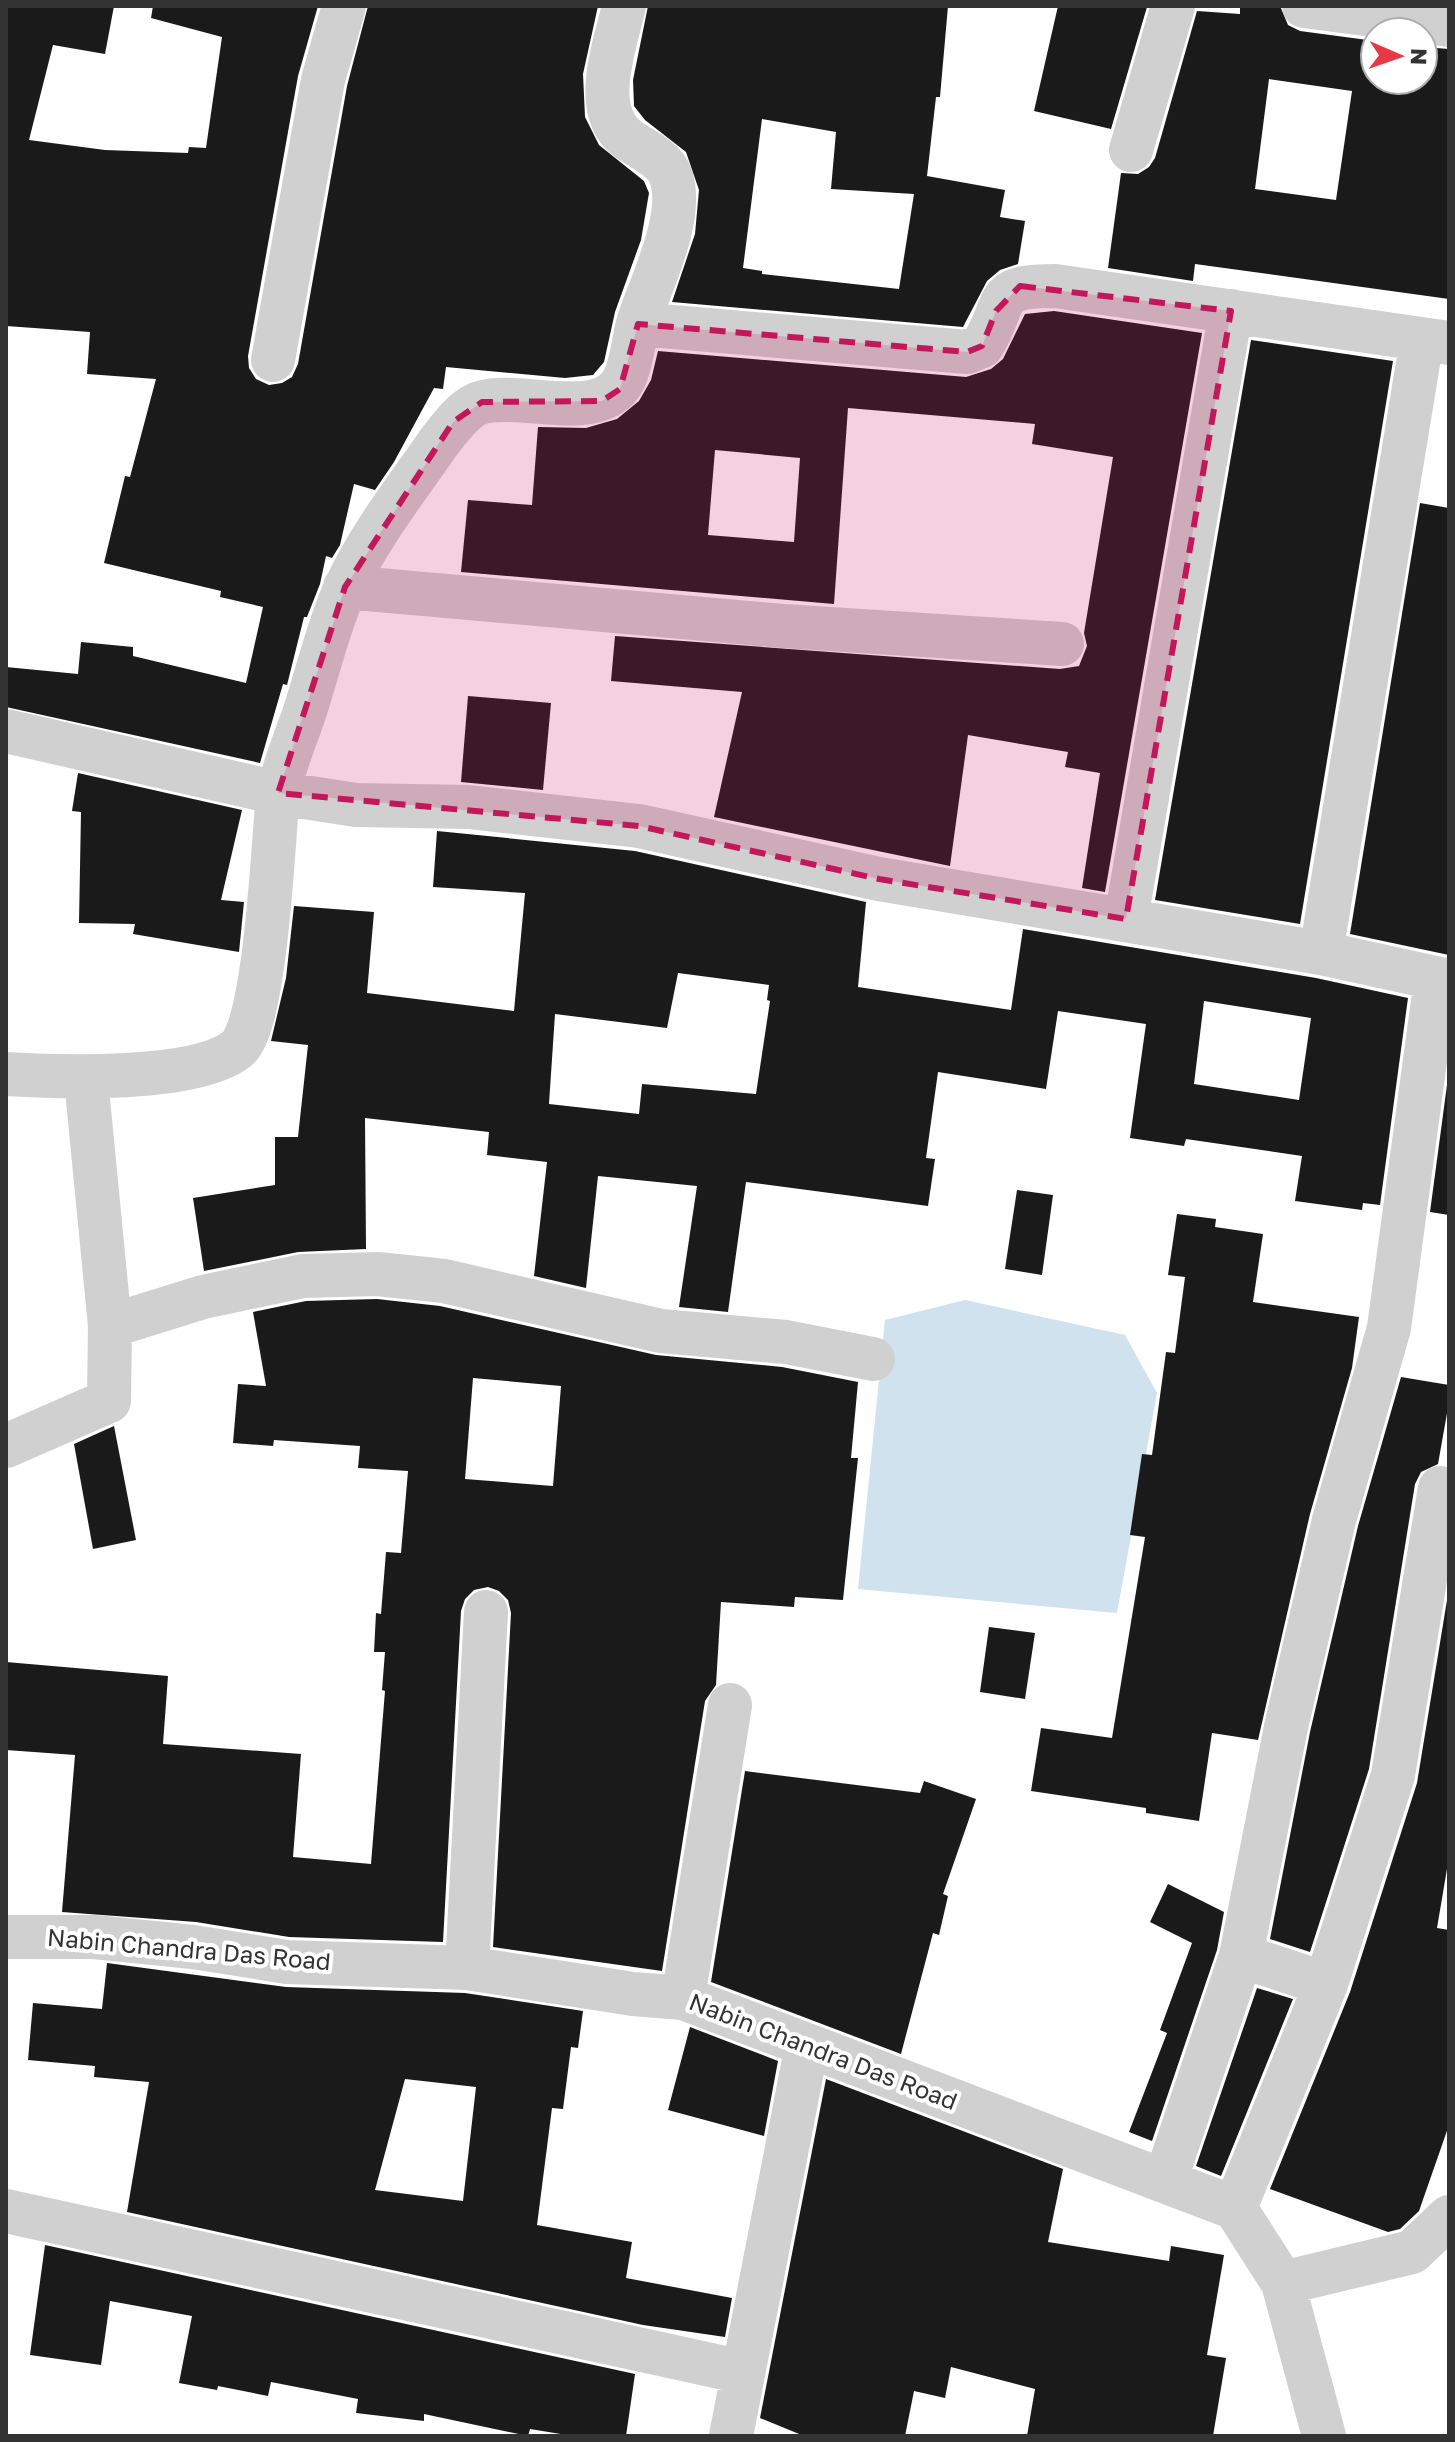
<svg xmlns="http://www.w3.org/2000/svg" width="1455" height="2442" viewBox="0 0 1455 2442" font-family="'Golos Text',sans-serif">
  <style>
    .water { fill: #cfe2ee }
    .building { fill: #1a1a1a; fill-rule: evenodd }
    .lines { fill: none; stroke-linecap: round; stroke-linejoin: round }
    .minor { stroke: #d0d0d0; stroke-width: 44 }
    .marked { fill: #c2185b; fill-opacity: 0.2; stroke: #c2185b; stroke-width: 6; stroke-dasharray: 16 10; stroke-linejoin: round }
    .labels { text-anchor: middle; stroke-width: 8; stroke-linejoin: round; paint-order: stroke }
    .street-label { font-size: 24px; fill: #333; stroke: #fff }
  </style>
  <rect width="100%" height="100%" fill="#fff"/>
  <path class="water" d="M965 1300 1125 1335 1157 1393 1117 1613 858 1589 885 1320Z"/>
  <path class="building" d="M6 6H114L105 54 53 45 29 140 105 150 188 153 189 147 206 148 222 37 151 18 153 6H318L298 76 248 356 249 368 256 379 269 385 282 383 292 377 298 364 347 86 368 6H598L583 74 585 117 599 145 644 181 649 193 641 240 615 312 604 362 593 375 565 378 446 367 443 389 434 388 394 462 375 490 354 484 340 545 332 558 326 556 320 584 307 617H304L287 685 283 684 260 763 6 707V667L78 674 81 642 133 647V656L246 683 263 607 220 597 221 591 104 563 125 476 130 477 156 379 87 374 90 332 6 326Z
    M648 6H948L940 97H936L927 176 1005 190 1000 217 1025 221 1018 264 1000 270 987 281 963 327 672 302 695 234 699 190 686 152 645 120 634 106 633 80ZM762 119 836 132 831 189 914 194 899 289 762 274V271L743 268Z
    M1058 6 1147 7 1111 129 1034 111Z
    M1240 6H1280L1288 25 1300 31 1375 41V80H1423V47L1449 49V299L1195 264 1193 281 1108 268 1121 173 1138 174 1149 167 1155 158 1197 11 1240 14ZM1269 79 1352 91 1336 200 1255 189Z
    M1054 311 1202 333 1105 892 1082 888 1100 773 1065 767 1068 752 968 735 950 866 714 817 742 692 611 681 615 636 1060 669 1079 666 1087 646 1084 633 1113 457 1032 444 1035 424 848 408 834 604 461 572 468 500 532 505 538 427 586 428 617 419 639 401 651 380 658 351 966 377 991 369 1003 359 1025 314ZM715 450 800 458 794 542 708 535Z
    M1251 340 1393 361 1300 924 1155 900Z
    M1420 503 1449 508V955L1350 934Z
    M468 696 551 703 543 790 461 782Z
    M78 773 242 810 221 900 244 902 239 952 133 934 135 924 79 923 81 812 72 811Z
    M437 831 635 851 866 902 858 987 1011 1010 1023 929 1316 978 1408 998 1380 1205 1363 1203 1362 1210 1295 1201 1302 1156 1186 1139 1184 1146 1130 1138 1146 1024 1058 1011 1046 1089 938 1072 926 1158 935 1159 928 1206 746 1182 728 1312 679 1307 697 1186 598 1176 586 1288 534 1276 547 1162 487 1155 489 1132 365 1118 366 1249 298 1252 204 1271 193 1198 275 1185V1137H298L308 1045 271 1041 286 978 294 906 374 912 367 993 514 1011 525 893 433 887ZM678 973 769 985 767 1000 770 1001 756 1094 642 1084 639 1114 549 1104 555 1014 667 1028ZM1204 1001 1311 1018 1299 1100 1194 1084Z
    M1449 1070V1215L1430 1212Z
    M1017 1190 1053 1195 1042 1275 1005 1269Z
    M1177 1214 1216 1219 1215 1227 1263 1234 1253 1302 1359 1317 1352 1368 1310 1514 1258 1740 1212 1733 1199 1821 1146 1813V1808L1031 1791 1041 1728 1112 1738 1145 1537 1130 1535 1142 1454 1152 1455 1166 1352 1175 1353 1185 1277 1168 1275Z
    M377 1299 440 1306 656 1355 782 1367 858 1382 851 1458H858L843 1600 795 1597 794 1607 721 1602 716 1685 705 1701 662 1971 493 1947 511 1613 508 1600 499 1591 488 1587 474 1590 465 1599 461 1611 443 1942 289 1937 196 1922 62 1912 75 1755 6 1750V1662L168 1676 163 1744 301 1754 293 1857 371 1864 385 1691 382 1690 385 1652H374L376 1613 381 1614 386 1552 401 1553 408 1471 358 1468 360 1446 274 1440 273 1446 233 1443 238 1384 266 1386 253 1312 306 1301ZM473 1378 561 1386 553 1486 465 1479Z
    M1401 1377 1449 1385V1402L1438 1464 1421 1472 1415 1484 1369 1769 1310 1952 1270 1939 1310 1732 1358 1526Z
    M114 1426 136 1540 93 1549 74 1444Z
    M1449 1588V1857L1437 1928 1449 1930V2125L1419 2211 1400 2229 1388 2232 1270 2189 1350 1992 1417 1783Z
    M989 1627 1035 1633 1025 1699 980 1692Z
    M745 1771 920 1793 924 1781 976 1799 943 1894 948 1896 939 1935 933 1933 901 2054 711 1982Z
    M1168 1884 1224 1912 1217 1950 1152 2141 1129 2132 1167 2033 1160 2030 1192 1943 1150 1922Z
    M107 1963 286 1987 465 1993 583 2011 578 2048 571 2047 563 2109 552 2108 537 2225 632 2242 626 2278 732 2298 725 2337 643 2325 127 2212 149 2082 94 2077 95 2066 28 2060 33 2003 102 2009ZM405 2079 476 2087 463 2201 375 2190Z
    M1257 1988 1293 1999 1221 2176 1196 2166Z
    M690 2027 778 2061 764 2136 668 2110Z
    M826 2079 1063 2169 1048 2242 1169 2261 1171 2246 1224 2255 1207 2355 1226 2358 1213 2436H1027L1035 2389 951 2367 945 2398 914 2391 905 2436H804L760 2418Z
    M45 2245 635 2374 626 2436H573L530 2429 528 2436 424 2414V2421L356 2413 358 2399 271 2382 268 2396 218 2386 217 2390 179 2383 192 2316 110 2301 101 2365 30 2355Z"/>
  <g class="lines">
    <path class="minor" d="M1304 6 1449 25
      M1131 150 1173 6
      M638 324 967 352 982 346C1010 301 989 286 1055 286L1449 343
      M273 360 323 80 344 6
      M345 587 783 626 1062 644
      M6 731 278 793 356 805 468 807 639 826 879 879 1321 953 1449 981
      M1126 919 1231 311
      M1321 953 1422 339
      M6 1074C59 1077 195 1082 237 1049 265 1028 273 848 277 805 280 774 295 741 305 711 318 671 328 627 345 589 367 539 408 487 439 442 450 428 465 406 483 402 526 391 609 427 627 372 633 355 634 337 639 320 652 281 686 214 670 174 663 158 642 149 629 140 589 112 615 46 624 6
      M110 1326 203 1297 303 1276 378 1274 444 1281 661 1331 786 1342 873 1359
      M6 1446 109 1401 110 1326 86 1079
      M6 1937H94L193 1947 287 1962 467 1968 633 1994 683 1998 807 2045 1235 2208 1283 2283 1324 2436
      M1241 1956 1326 1984
      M467 1968 486 1612
      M683 1998 730 1705
      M1165 2181 1241 1956 1286 1727 1334 1520 1389 1328 1436 979
      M1235 2208 1326 1984 1393 1775 1440 1488
      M6 2211 743 2372
      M1283 2283 1412 2252 1449 2217
      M731 2436 807 2045"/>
  </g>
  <path class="marked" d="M1020 286 1231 311 1126 919 879 879 639 826 278 793 345 587 453 422 482 402 602 401 620 389 638 324 967 352 982 346 996 311Z"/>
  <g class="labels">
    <g class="street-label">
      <text transform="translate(189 1950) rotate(5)" y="8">Nabin Chandra Das Road</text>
      <text transform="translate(823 2052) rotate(21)" y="8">Nabin Chandra Das Road</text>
    </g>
  </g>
  <rect width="1455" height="2442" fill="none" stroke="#333333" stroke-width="16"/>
  <g transform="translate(1399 56) rotate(92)"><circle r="38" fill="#ffffff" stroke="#adadad" stroke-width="2"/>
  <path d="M0-6L14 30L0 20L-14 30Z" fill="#e63946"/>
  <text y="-12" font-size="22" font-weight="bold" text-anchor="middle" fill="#333333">N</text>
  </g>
</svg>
